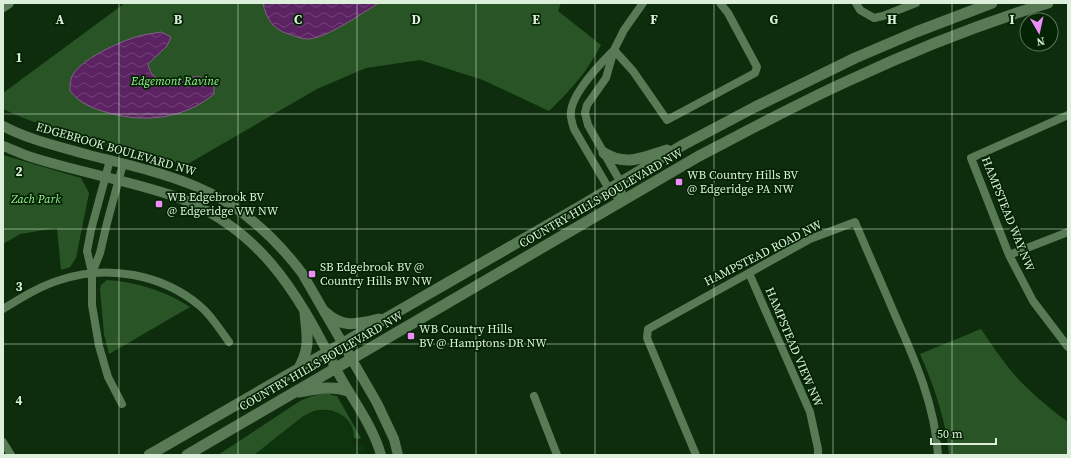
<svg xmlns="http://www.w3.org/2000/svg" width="1071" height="458" viewBox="0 0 1071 458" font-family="'Source Serif 4',serif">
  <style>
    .built { fill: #0d340c }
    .green { fill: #295526 }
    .water { fill: url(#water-waves); stroke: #826086 }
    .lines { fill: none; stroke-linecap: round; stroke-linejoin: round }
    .minor { stroke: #587a55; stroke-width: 8 }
    .tertiary { stroke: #587a55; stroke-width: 10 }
    .secondary { stroke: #587a55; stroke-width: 11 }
    .grid { fill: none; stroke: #dcefda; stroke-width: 1; stroke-opacity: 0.55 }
    .poi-dot { fill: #ed8cfa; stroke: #032303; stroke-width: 1.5 }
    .labels { text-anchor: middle; stroke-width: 3.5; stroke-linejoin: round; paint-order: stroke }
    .park-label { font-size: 12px; font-style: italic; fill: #9df396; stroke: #032303 }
    .street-label { font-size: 12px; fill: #dcefda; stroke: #032303 }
    .poi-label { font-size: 12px; fill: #dcefda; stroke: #032303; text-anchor: start }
    .grid-label { font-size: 13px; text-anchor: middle; font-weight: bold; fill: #dcefda; stroke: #032303; stroke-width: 3.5; stroke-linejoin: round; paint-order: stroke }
  </style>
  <defs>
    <pattern id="water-waves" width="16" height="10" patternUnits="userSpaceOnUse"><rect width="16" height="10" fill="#5b2362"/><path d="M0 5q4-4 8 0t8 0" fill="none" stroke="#724378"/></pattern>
  </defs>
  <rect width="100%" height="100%" fill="#0d2d0c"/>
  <path class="built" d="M320 410 336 412 348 420 354 428 355 432 354 438 351 449H352L354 443 365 446 363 452 365 455H254L302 417 310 413Z"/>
  <path class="green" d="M125 3H561L558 11 601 45C586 73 572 89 549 111L483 80 420 60 366 68 317 89 186 165C125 149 61 136 3 109V93Z
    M3 155 81 178 89 193 76 258 70 267 61 270 57 228 20 234 3 244Z
    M107 280C137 282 165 291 190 307L109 354 104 334 100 289 101 285Z
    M981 329C994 348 1007 368 1024 385 1037 398 1053 411 1068 422V455H949C946 420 934 386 920 354Z
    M329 392 331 395 337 396 361 438 359 439 354 438C355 420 337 408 320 410 313 410 308 414 302 417L254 455H218L300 401 309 397Z"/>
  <path class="water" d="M263 3H379C362 13 326 39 307 39 301 39 294 36 289 34 273 30 266 18 263 3Z
    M161 32 171 37 167 46 148 64C152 88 177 79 193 77 198 76 204 78 209 78L214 87V94C184 119 145 123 109 113 92 108 82 105 70 91 70 87 70 82 71 79 76 60 125 39 143 35 149 34 155 33 161 32Z"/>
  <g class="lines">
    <path class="minor" d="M856 3 860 10 874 18 883 16 916 3
      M614 50 633 71 667 120 755 73 757 67 728 13 720 3
      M612 52C599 65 573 93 571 111 570 117 572 123 574 129L609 189 622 201
      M1068 115 971 158 1009 255 1033 301 1068 347
      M110 160 91 230 87 251 92 273V305L99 346 108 377 122 404
      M622 201 621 183 588 125 585 113 587 105 606 78 614 50 624 30 643 3
      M1009 255 1068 232
      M92 273 100 253 107 223 123 164
      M749 273 810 412 818 449V455
      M3 309C21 298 40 286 60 280 107 264 162 274 200 306 212 316 220 330 229 342
      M534 396 557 455
      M3 442 11 455
      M696 455 647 338 648 329 810 239 855 222C868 253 882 284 895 315 915 360 935 405 938 455"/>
    <path class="tertiary" d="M3 7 9 3
      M3 126C29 140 61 147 89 155 125 164 161 172 195 186 239 204 273 235 302 273L377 403 394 439 398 455
      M3 146C12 149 21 154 31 157 78 172 127 180 174 196 259 227 296 290 335 367 350 397 372 423 381 455"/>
    <path class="secondary" d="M604 153C627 167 644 157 667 150
      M325 312C342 329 358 324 379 319
      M298 370C311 347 307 337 305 313
      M299 392C316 389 332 385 348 391
      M149 455 586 203 683 145 755 107 855 58 916 32 992 3
      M187 455 699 156C749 130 799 103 850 80 914 50 980 24 1048 3"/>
  </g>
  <path class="grid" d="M119 3V455M238 3V455M357 3V455M476 3V455M595 3V455M714 3V455M833 3V455M952 3V455M3 114H1068M3 229H1068M3 344H1068"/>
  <g class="poi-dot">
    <rect x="675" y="178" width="8" height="8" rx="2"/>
    <rect x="155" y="200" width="8" height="8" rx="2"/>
    <rect x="308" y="270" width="8" height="8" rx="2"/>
    <rect x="407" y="332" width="8" height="8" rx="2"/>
  </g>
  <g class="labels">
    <g class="park-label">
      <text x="175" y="85">Edgemont Ravine</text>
      <text x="36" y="203">Zach Park</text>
    </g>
    <g class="street-label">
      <text transform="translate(116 149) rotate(16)" y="4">EDGEBROOK BOULEVARD NW</text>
      <text transform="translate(601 198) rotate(-30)" y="4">COUNTRY HILLS BOULEVARD NW</text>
      <text transform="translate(1008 214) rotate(68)" y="4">HAMPSTEAD WAY NW</text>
      <text transform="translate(763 253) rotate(-27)" y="4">HAMPSTEAD ROAD NW</text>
      <text transform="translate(794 347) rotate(67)" y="4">HAMPSTEAD VIEW NW</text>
      <text transform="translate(321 361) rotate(-30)" y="4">COUNTRY HILLS BOULEVARD NW</text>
    </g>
    <g class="poi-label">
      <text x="687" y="179">WB Country Hills BV<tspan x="687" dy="14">@ Edgeridge PA NW</tspan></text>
      <text x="167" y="201">WB Edgebrook BV<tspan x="167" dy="14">@ Edgeridge VW NW</tspan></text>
      <text x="320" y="271">SB Edgebrook BV @<tspan x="320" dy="14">Country Hills BV NW</tspan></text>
      <text x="419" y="333">WB Country Hills<tspan x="419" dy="14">BV @ Hamptons DR NW</tspan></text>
    </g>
  </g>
  <g class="grid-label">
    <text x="60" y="24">A</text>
    <text x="178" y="24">B</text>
    <text x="298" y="24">C</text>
    <text x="416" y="24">D</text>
    <text x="536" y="24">E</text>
    <text x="654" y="24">F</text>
    <text x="774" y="24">G</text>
    <text x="892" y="24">H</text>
    <text x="1012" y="24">I</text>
    <text x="19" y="62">1</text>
    <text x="19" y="176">2</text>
    <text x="19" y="291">3</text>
    <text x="19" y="405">4</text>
  </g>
  <rect width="1071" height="458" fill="none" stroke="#dcefda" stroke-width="8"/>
  <g transform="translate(1039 32) rotate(171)"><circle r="19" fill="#032303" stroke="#5a7559"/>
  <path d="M0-3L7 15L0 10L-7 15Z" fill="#ed8cfa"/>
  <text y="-6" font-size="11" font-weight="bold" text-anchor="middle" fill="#dcefda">N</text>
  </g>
  <path d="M931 438v6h65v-6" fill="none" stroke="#dcefda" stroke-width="2"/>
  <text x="937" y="438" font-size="12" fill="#dcefda" stroke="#032303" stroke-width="3" paint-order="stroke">50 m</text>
</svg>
